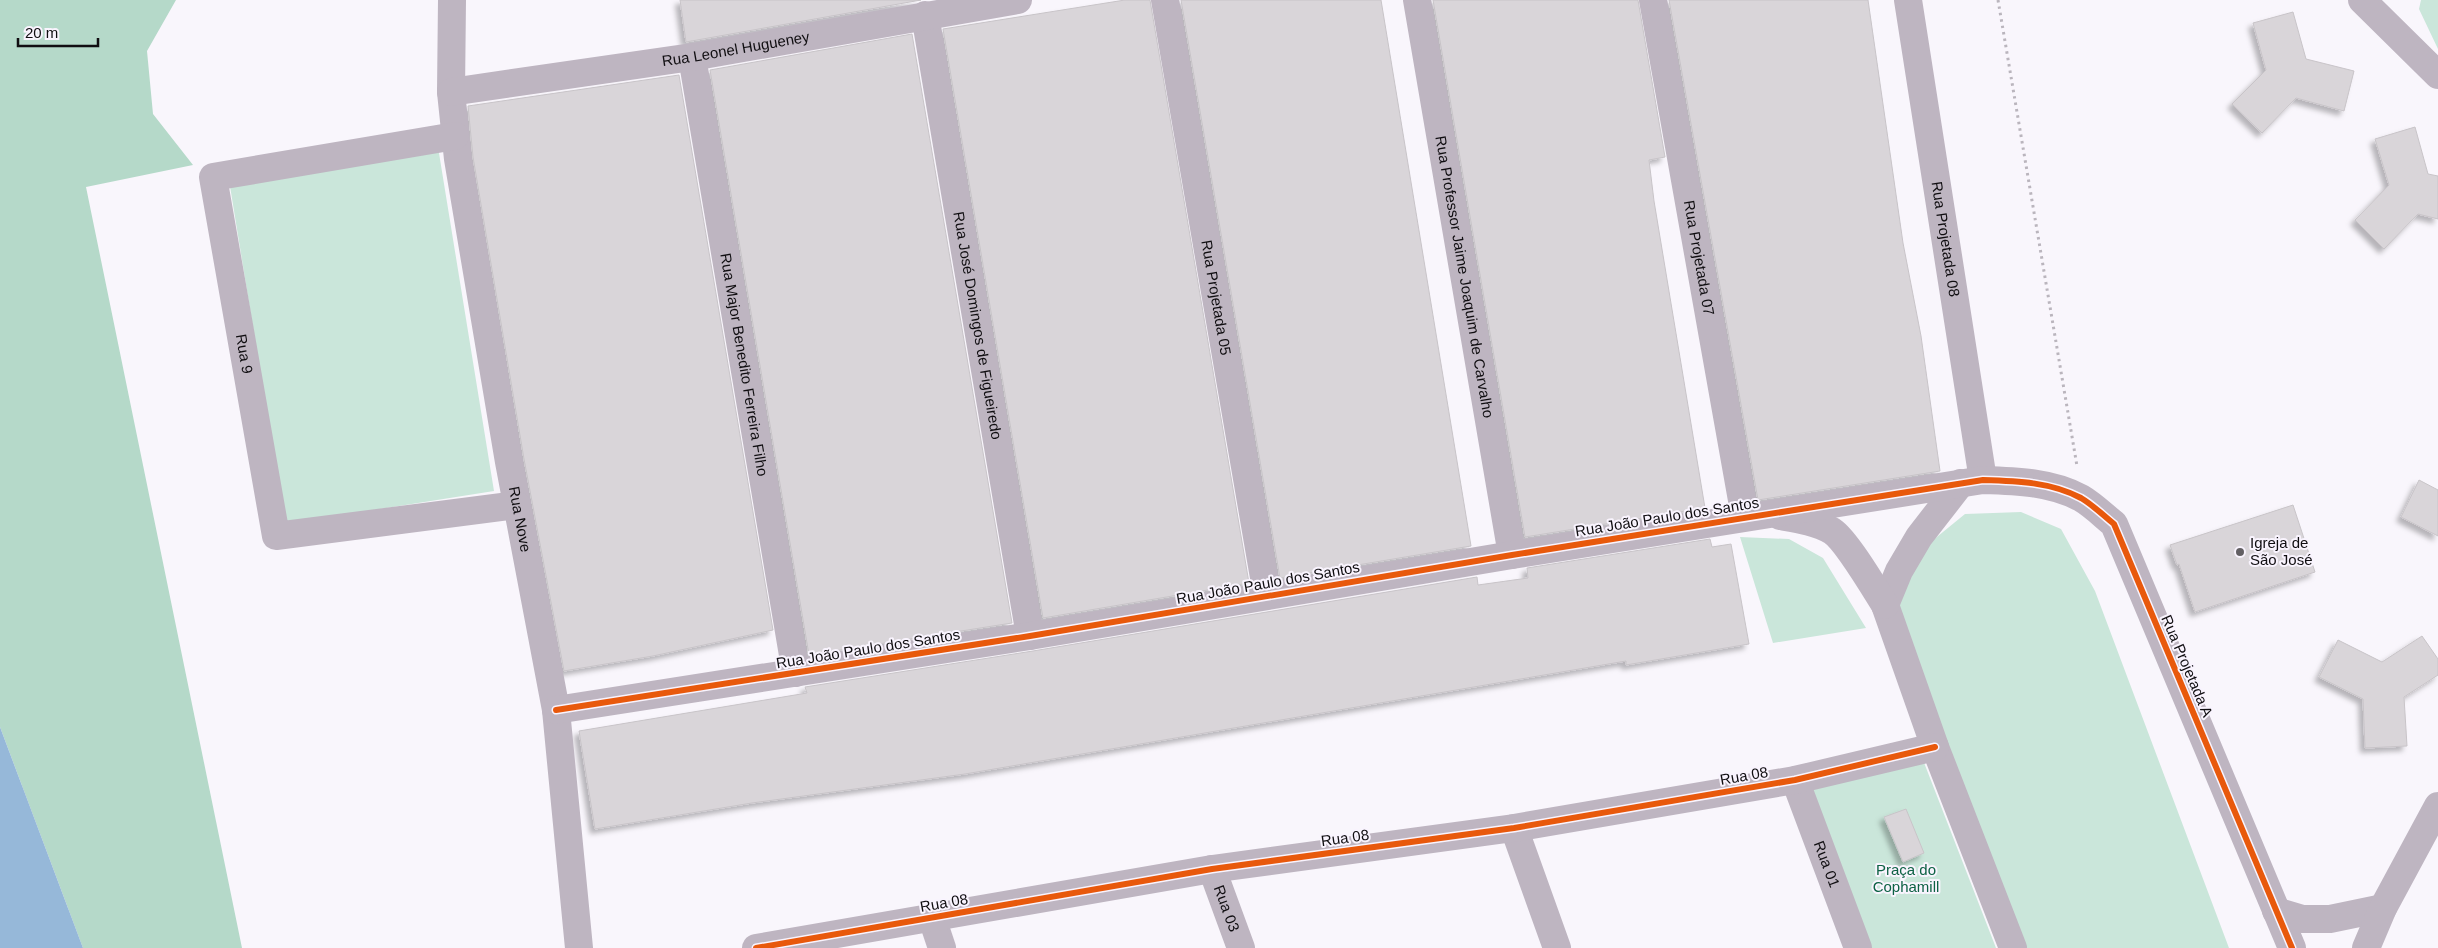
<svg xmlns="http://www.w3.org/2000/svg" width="2438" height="948" viewBox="0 0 2438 948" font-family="Arial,sans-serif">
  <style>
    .green { fill: #cae6da }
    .forest { fill: #b5d9c9 }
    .water { fill: #96b8d9 }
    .building { fill: #d9d5d9; stroke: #c8c4c8; filter: url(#shadow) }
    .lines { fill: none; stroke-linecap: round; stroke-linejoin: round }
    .path { stroke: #bab5bd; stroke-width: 3; stroke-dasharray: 2.5 4; stroke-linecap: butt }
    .minor { stroke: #beb5c1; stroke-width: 28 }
    .cycleway-casing { stroke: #f9f4fe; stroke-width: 9 }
    .cycleway { stroke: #e8590c; stroke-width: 6 }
    .poi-dot { fill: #625f63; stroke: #f9f4fe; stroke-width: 2 }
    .labels { text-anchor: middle; stroke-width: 4; stroke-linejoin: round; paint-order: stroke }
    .street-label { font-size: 15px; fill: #100e11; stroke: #f9f4fe }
    .poi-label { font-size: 15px; fill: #100e11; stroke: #f9f4fe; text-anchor: start }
    .park-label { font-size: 15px; fill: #0d6244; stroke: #f9f4fe }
  </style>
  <defs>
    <filter id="shadow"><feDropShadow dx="-4.5" dy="4.5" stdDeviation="2.5" flood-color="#0004"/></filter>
  </defs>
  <rect width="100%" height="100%" fill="#f9f6fc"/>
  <path class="green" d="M2421 0H2438V49L2419 9Z
    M438 147 494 491 285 524 229 180Z
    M2021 512 2061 529 2095 591 2229 948H2018L1895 603 1916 554 1965 514Z
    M1740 537 1789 539 1823 558 1866 628 1773 643Z
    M1923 760 1996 948H1868L1806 784Z"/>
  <path class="forest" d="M0 0H176L147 51 153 114 193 165 86 187 242 948H83L0 727Z"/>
  <path class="water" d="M0 727 83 948H0Z"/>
  <path class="building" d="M680 0H921L686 42Z
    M1125 0H1150L1249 583 1043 618 943 29Z
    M1181 0H1381L1471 546 1280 578Z
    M1433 0H1638L1665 157 1649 160 1654 201 1705 508 1525 537Z
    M1669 0H1868L1903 243 1921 336 1940 471 1758 500Z
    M2293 12 2306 59 2354 71 2344 111 2296 98 2262 133 2232 104 2266 70 2253 23Z
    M912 34 1012 623 809 655 710 70Z
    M679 75 773 630 653 656 564 671 524 459 473 157 468 106Z
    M2415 127 2428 174 2438 176V219L2418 214 2384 249 2355 220 2389 185 2375 139Z
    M2419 480 2438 490V536L2401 517Z
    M2293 505 2315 572 2195 612 2179 564 2177 565 2170 545Z
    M1710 539 1712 547 1731 544 1749 644 1626 665V661L965 774 752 803 595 829 579 731 807 693 805 687 1033 651 1477 577 1478 585 1528 578 1527 568Z
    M2422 636 2438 659V675L2404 697 2407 746 2365 748 2363 699 2319 677 2338 640 2382 662Z
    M1906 809 1924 853 1903 862 1884 817Z"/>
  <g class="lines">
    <path class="path" d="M1998 0 2077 466"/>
    <g class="minor">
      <path id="s1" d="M452 0 451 92 458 159 509 462 556 710 579 948"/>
      <path id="s2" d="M1165 0 1267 595"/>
      <path id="s3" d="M1417 0 1512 555"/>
      <path id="s4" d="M1653 0 1745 517"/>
      <path id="s5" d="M1908 0 1983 480"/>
      <path d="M2362 0 2438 75"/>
      <path id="s6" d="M925 15 1030 636"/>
      <path id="s7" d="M692 57 796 673"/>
      <path id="s8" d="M451 92 692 57 1018 0"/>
      <path id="s9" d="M455 136 213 177 276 536 517 505"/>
      <path d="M1961 483 1919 537 1899 571 1885 605 1935 747 2013 948"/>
      <path d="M1780 516C1797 519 1817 522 1832 531 1846 540 1875 589 1885 605"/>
      <path d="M556 710 1030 636 1512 555 1983 480C2017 481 2051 482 2081 498 2093 505 2104 516 2114 524L2292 948"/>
      <path id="s10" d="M1795 780 1858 948"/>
      <path d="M1514 828 1557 948"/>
      <path id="s11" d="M1212 869 1241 948"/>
      <path d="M2276 911 2302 919H2330L2383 908"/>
      <path d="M932 918 942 948"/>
      <path d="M756 948 1212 869 1514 828 1795 780 1935 747"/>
      <path d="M2366 948 2383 908 2438 806"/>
    </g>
    <defs>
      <path id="cycleway" d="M556 710 1030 636 1512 555 1983 480C2017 481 2051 482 2081 498 2093 505 2104 516 2114 524L2292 948
        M756 948 1212 869 1514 828 1795 780 1935 747"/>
    </defs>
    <use href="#cycleway" class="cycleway-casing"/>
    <use href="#cycleway" class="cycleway"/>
  </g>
  <circle class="poi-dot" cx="2240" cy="552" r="5"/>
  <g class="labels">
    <g class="street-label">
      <text dy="5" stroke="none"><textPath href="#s8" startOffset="288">Rua Leonel Hugueney</textPath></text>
      <text dy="5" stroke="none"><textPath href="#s5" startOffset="242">Rua Projetada 08</textPath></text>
      <text dy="5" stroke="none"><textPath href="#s4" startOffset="262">Rua Projetada 07</textPath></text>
      <text dy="5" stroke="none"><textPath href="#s3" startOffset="281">Rua Professor Jaime Joaquim de Carvalho</textPath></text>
      <text dy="5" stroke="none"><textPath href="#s2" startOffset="302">Rua Projetada 05</textPath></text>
      <text dy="5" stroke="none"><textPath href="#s6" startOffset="315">Rua José Domingos de Figueiredo</textPath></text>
      <text dy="5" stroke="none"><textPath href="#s9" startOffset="425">Rua 9</textPath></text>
      <text dy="5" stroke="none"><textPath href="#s7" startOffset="312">Rua Major Benedito Ferreira Filho</textPath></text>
      <text transform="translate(1667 517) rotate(-9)" y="5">Rua João Paulo dos Santos</text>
      <text dy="5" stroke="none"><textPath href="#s1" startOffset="525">Rua Nove</textPath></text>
      <text transform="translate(1268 583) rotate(-10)" y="5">Rua João Paulo dos Santos</text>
      <text transform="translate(868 649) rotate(-9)" y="5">Rua João Paulo dos Santos</text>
      <text transform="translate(2187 666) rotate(67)" y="5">Rua Projetada A</text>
      <text transform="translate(1744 776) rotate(-10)" y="5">Rua 08</text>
      <text transform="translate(1345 838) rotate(-8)" y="5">Rua 08</text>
      <text dy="5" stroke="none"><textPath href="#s10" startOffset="90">Rua 01</textPath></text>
      <text transform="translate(944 903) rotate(-10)" y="5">Rua 08</text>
      <text dy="5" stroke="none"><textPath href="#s11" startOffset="42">Rua 03</textPath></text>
    </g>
    <g class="poi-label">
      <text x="2250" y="548">Igreja de<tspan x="2250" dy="17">São José</tspan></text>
    </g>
    <g class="park-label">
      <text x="1906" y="875">Praça do<tspan x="1906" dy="17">Cophamill</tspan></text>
    </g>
  </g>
  <path d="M18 38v8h80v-8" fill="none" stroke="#100e11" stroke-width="2.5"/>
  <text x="25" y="38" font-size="15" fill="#100e11" stroke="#f9f4fe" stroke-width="4" paint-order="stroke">20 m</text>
</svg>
